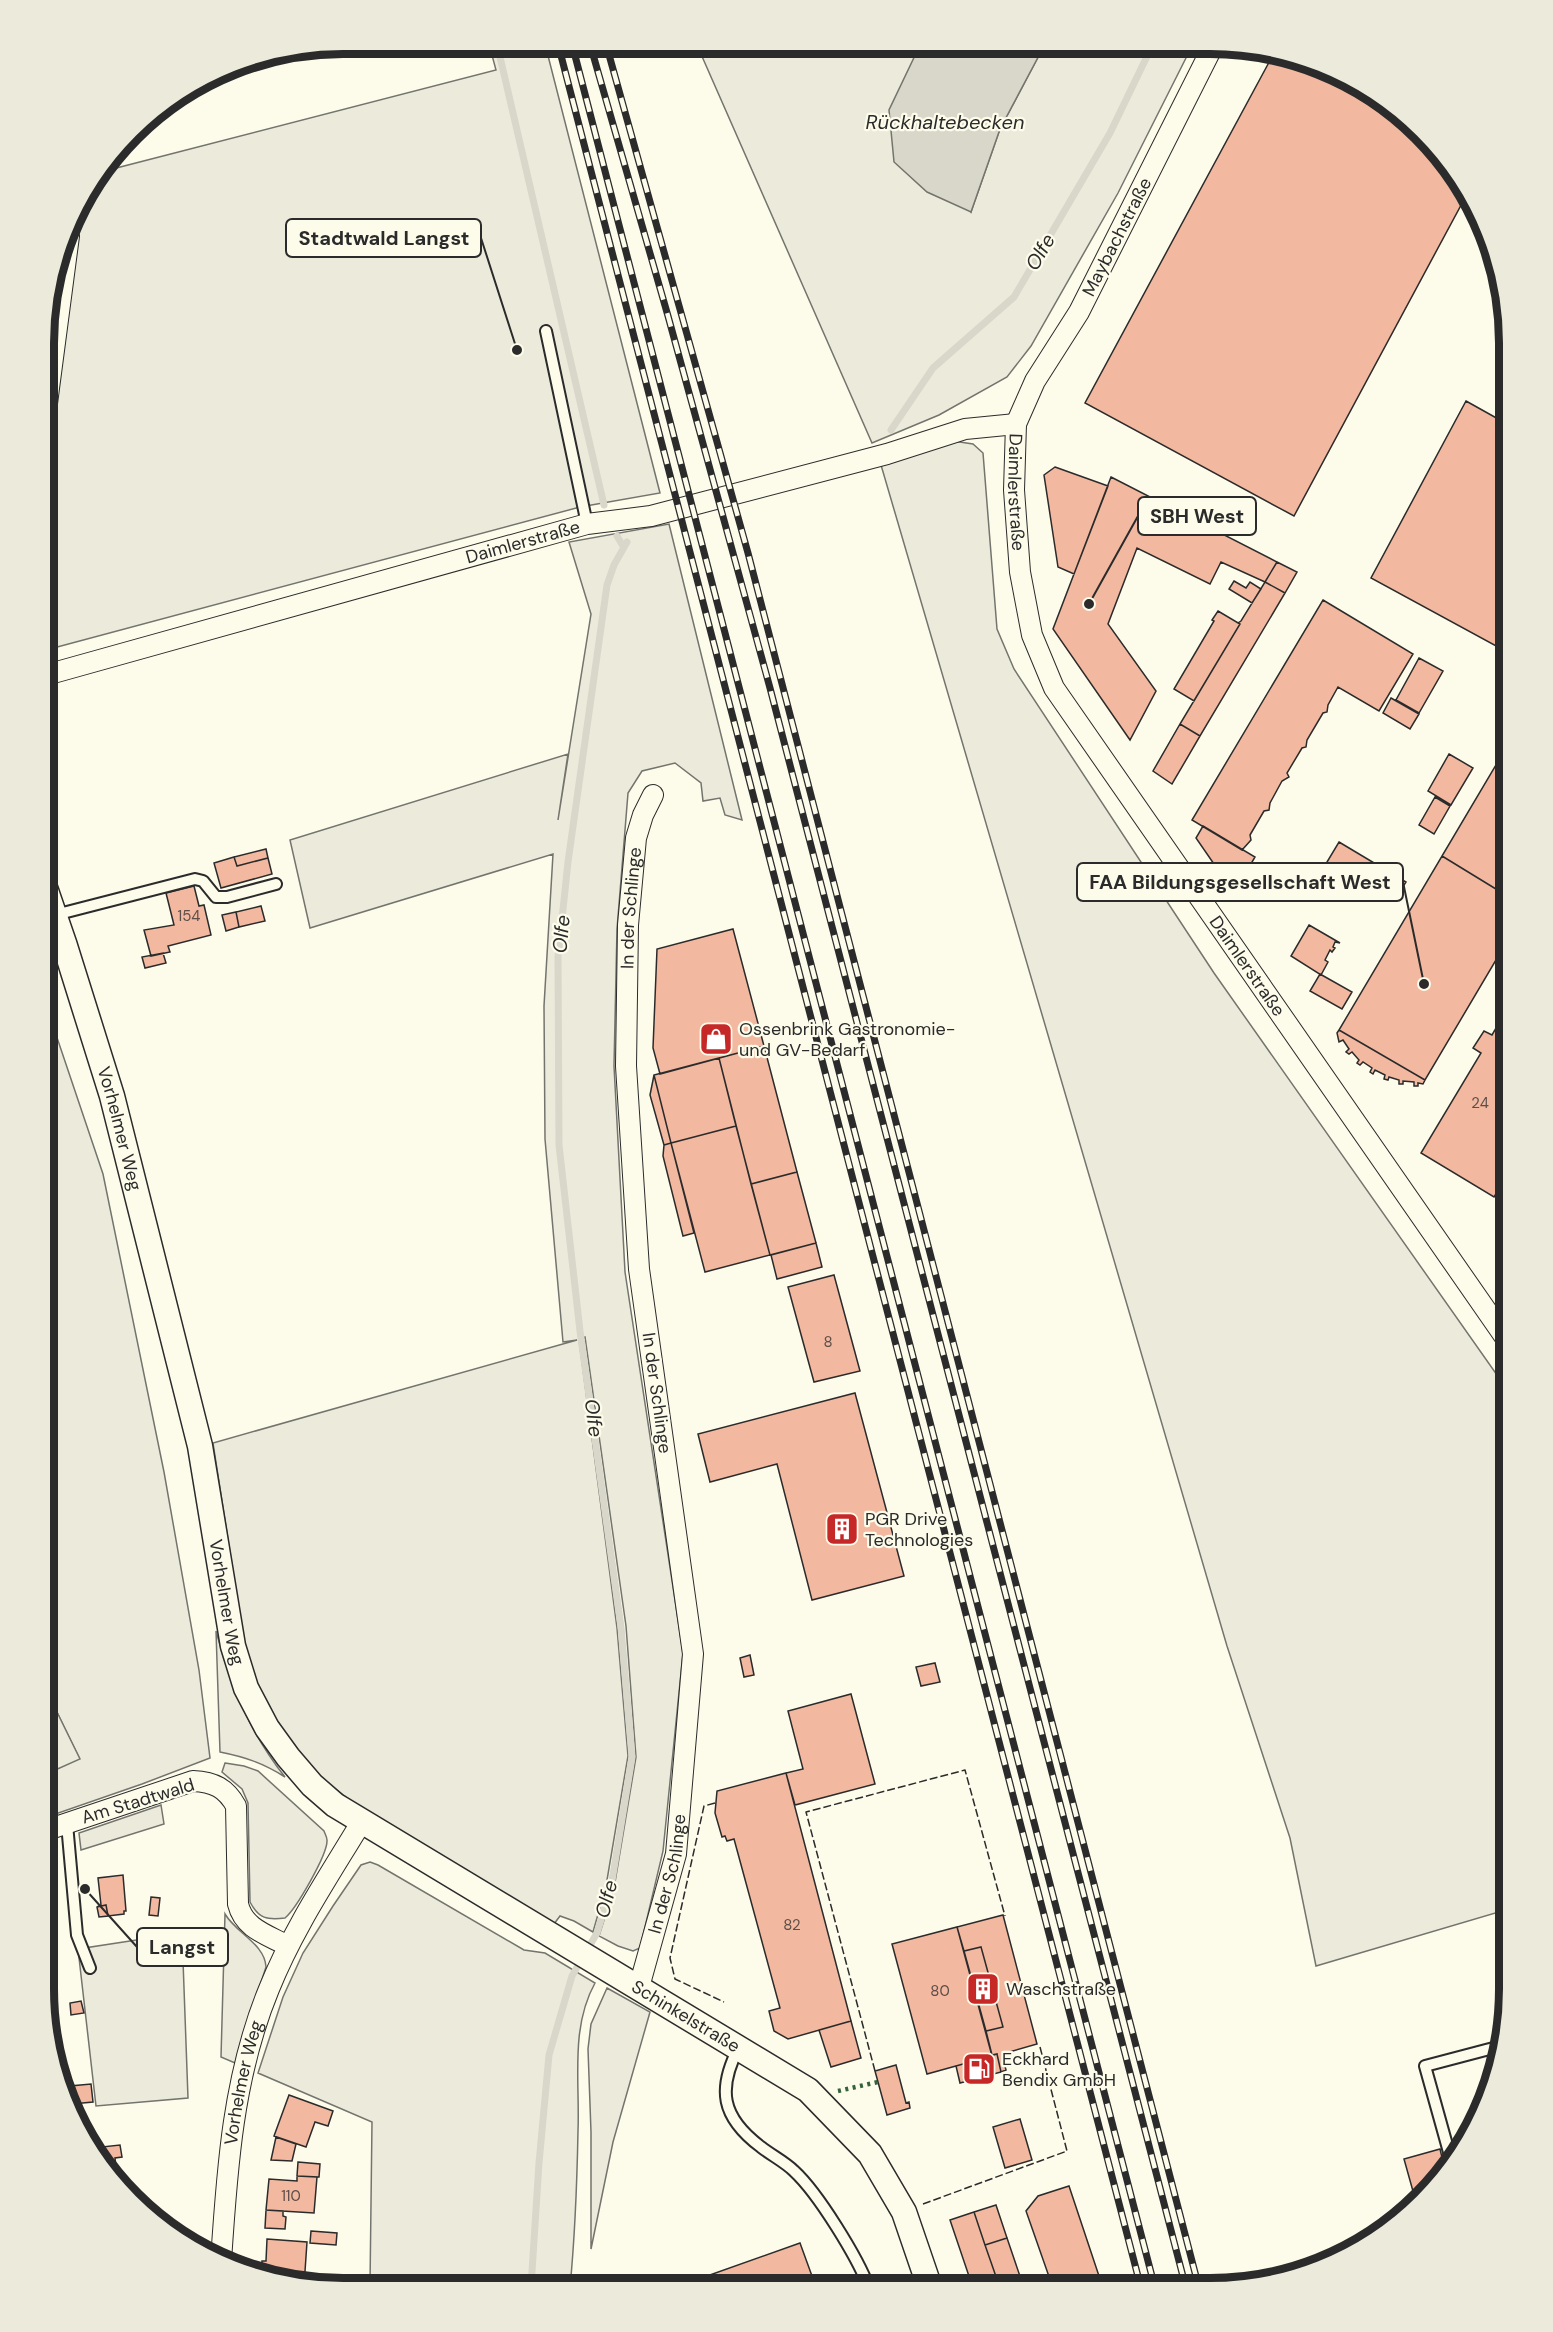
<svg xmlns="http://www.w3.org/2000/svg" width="1553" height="2332" viewBox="0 0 1553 2332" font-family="'DM Sans',sans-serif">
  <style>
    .green { fill: #ecebdb; stroke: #74746e; stroke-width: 1.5 }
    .parking { fill: #eceadb; stroke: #74746e; stroke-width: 1.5 }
    .water { fill: #d8d7c9; stroke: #74746e; stroke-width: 1.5 }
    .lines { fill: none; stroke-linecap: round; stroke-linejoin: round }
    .stream { stroke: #d8d7c9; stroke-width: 7 }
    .building { fill: #f2b8a0; stroke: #2b2b2b; stroke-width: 1.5 }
    .service-casing { stroke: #2b2b2b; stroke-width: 14 }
    .minor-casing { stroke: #2b2b2b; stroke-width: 22 }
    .tertiary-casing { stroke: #2b2b2b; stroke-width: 27 }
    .service { stroke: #fdfbea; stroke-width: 10 }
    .minor { stroke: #fdfbea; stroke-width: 20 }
    .tertiary { stroke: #fdfbea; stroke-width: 24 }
    .rail-casing { stroke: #2b2b2b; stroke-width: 7 }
    .rail { stroke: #fdfbea; stroke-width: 4.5; stroke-dasharray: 14; stroke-linecap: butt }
    .hedge { stroke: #34623c; stroke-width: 4.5; stroke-dasharray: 3 4.5; stroke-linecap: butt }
    .fence { stroke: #2b2b2b; stroke-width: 1.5; stroke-dasharray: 8 3; stroke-linecap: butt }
    .labels { text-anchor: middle; stroke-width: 4.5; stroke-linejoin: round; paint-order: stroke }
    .number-label { font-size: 15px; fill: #5d4e48 }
    .street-label { font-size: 18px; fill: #2b2b2b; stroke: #fdfbea }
    .poi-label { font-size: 18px; fill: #2b2b2b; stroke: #fdfbea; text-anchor: start }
    .water-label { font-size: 20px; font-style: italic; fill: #2b2b2b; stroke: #fdfbea }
    .rim { fill: none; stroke: #2b2b2b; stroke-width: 8 }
    .leader { fill: none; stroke: #2b2b2b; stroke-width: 2 }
    .callout-dot { fill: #2b2b2b; stroke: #fdfbea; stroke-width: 2 }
    .callout { fill: #fdfbea; stroke: #2b2b2b; stroke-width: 2 }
    .callout-label { font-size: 20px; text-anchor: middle; font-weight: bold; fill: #2b2b2b }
  </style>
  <rect width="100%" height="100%" fill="#fdfbea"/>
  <path class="green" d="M489 44H545L660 493 580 507 46 650V304L83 194 101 172 496 70Z
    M697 45H920L905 81 971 212 1000 129 1044 46H1192L1118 193 1031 346 1007 377 939 415 872 443Z
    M953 441 973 444 983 453 997 629 1014 669 1214 973 1509 1392V1909L1316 1966 1290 1838 1227 1646 881 465Z
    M669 524 742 820 725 815 720 798 703 801 701 783 675 763 642 771 628 793 617 929 614 1066 625 1272 683 1653 663 1851 640 1948 633 1951 618 1946 599 1936 614 1888 636 1757 626 1626 585 1337 579 1339 617 1628 628 1756 606 1886 593 1932 574 1921 560 1916 554 1924 367 1813 318 1776 276 1721 258 1688 244 1643 213 1443 577 1340 563 1342 545 1139 544 1006 553 854 310 928 290 840 568 754 558 820 591 614 569 542Z
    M45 1002 103 1174 164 1472 199 1670 210 1758 142 1784 44 1818V1775L79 1758 53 1704 44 1709Z
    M216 1631C230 1684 250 1733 285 1777 263 1763 245 1757 220 1752Z
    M225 1763 244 1766 258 1771 324 1831C325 1834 327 1837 327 1840 328 1854 296 1909 285 1918 267 1920 259 1919 250 1902L248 1803 242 1789 222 1772Z
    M370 1862 378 1865 524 1950 545 1953 595 1983C570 2028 580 2082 578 2131 577 2183 575 2236 570 2287L370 2286 372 2122 258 2073 283 1997 303 1953 333 1906 361 1865Z
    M44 1884 55 2046 44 1989Z
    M225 1914C236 1933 265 1944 266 1967L235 2063 221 2057Z
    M607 1988 650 2012 613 2142 591 2249V2132L588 2049 591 2024Z"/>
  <path class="parking" d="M53 1704 80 1759 44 1775V1709Z
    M161 1805 164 1824 81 1850 79 1833Z
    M182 1933 188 2098 96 2106 78 1949Z"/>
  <path class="water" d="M920 45 1044 46 1000 129 971 212 927 192 894 162 889 110Z"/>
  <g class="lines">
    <path class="stream" d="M497 44 604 505
      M891 430 933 368 1014 297 1110 133 1152 46
      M617 536 623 546
      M531 2287 539 2163 549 2055 572 1976 597 1933 611 1887 632 1757 621 1627 580 1331 559 1145 558 957 568 862 607 585 614 565 627 542"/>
  </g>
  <path class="building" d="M1274 53 1325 66 1393 106 1447 160 1467 194 1294 516 1085 403Z
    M1466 401 1509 425V653L1371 578Z
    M1055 467 1108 486 1074 574 1058 567 1044 475Z
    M1111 477 1277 562 1265 582 1221 562 1210 584 1137 548 1108 624 1156 691 1130 740 1053 629Z
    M1277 562 1297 572 1285 593 1265 582Z
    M1234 581 1246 588 1250 582 1261 589 1252 603 1229 589Z
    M1265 582 1285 593 1200 736 1180 724 1240 624 1238 623 1241 621Z
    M1323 600 1413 654 1379 711 1338 687 1328 705 1327 712 1323 713 1307 740 1306 747 1302 748 1287 773 1289 777 1282 781 1270 803 1269 810 1264 811 1250 835 1251 840 1242 850 1192 820Z
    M1218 611 1240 624 1194 701 1174 689 1214 621 1212 620Z
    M1419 658 1443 671 1419 713 1396 700Z
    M1391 698 1419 714 1410 729 1383 713Z
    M1180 724 1200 736 1172 784 1153 771Z
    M1509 743V897L1442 856Z
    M1449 754 1473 768 1451 805 1428 791Z
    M1435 797 1450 806 1434 834 1419 825Z
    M1203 826 1255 857 1234 893 1196 838Z
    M1339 842 1406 882 1394 901 1327 862Z
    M266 849 268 858 237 866 234 857Z
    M1442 856 1509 897V938L1425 1080 1339 1030Z
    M234 857 237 866 268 858 272 874 221 888 214 863Z
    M194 886 199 906 204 905 211 935 168 946 170 952 151 956 144 930 174 925 166 893Z
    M261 906 265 921 239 927 236 912Z
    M236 912 239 927 226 931 222 915Z
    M1309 925 1340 943 1335 942 1333 947 1335 948 1332 952 1330 950 1325 960 1328 962 1321 975 1291 956Z
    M733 929 764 1046 660 1074 653 1048 657 949Z
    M163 953 166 963 145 968 142 957Z
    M1320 974 1352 992 1342 1009 1310 991Z
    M1509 1006V1171L1494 1197 1421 1153 1481 1053 1473 1048 1484 1031 1492 1035Z
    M1339 1030 1425 1080 1423 1084 1418 1083V1086H1414V1082L1403 1081V1084H1399V1080L1389 1077 1388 1080 1384 1079 1385 1075 1375 1070 1373 1074 1370 1072 1372 1068 1363 1062 1360 1065 1357 1063 1359 1060 1352 1052 1349 1054 1346 1052 1349 1049 1343 1040 1339 1042 1337 1033Z
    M764 1046 797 1172 751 1184 719 1058Z
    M719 1058 736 1126 671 1143 654 1075Z
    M654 1075 671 1143 664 1145 650 1095Z
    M736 1126 770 1255 705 1272 671 1143Z
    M671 1143 694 1233 683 1236 663 1156 664 1145Z
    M797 1172 816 1243 770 1255 751 1184Z
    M816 1243 822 1267 777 1279 771 1255Z
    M1509 1263V1286L1499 1280Z
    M834 1275 860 1371 814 1382 788 1287Z
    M855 1393 904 1576 812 1600 777 1464 710 1482 698 1434Z
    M750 1655 754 1675 744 1677 740 1658Z
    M935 1663 940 1682 921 1686 916 1667Z
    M851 1694 875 1784 795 1805 786 1773 803 1769 788 1711Z
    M786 1773 851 2021 788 2039 774 2031 769 2011 780 2008 734 1839 727 1841 725 1836 722 1837 715 1813 717 1791Z
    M123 1875 126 1911H124V1914L108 1916 106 1905 97 1907 101 1905 98 1878Z
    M151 1897 160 1898 158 1916 149 1915Z
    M106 1905 108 1916 99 1917 97 1907Z
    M1003 1915 1037 2044 1002 2054 1006 2070 1001 2072 997 2054 992 2055 986 2031 1003 2027 981 1947 964 1951 957 1927Z
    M957 1927 992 2056 927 2074 892 1944Z
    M981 1947 1003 2027 986 2031 964 1951Z
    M81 2001 84 2013 71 2015 70 2003Z
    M851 2021 861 2058 831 2067 819 2030Z
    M997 2054 1001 2072 960 2083 956 2066Z
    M896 2065 906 2103 909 2102 910 2108 887 2115 875 2071Z
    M91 2084 93 2102 72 2104 70 2086Z
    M289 2095 333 2111 328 2126 315 2122 306 2147 274 2136Z
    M1020 2119 1032 2160 1005 2168 993 2127Z
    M276 2137 296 2144 292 2161 271 2160Z
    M120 2145 122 2157 115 2158 118 2184 106 2172 92 2148Z
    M1440 2149 1445 2170 1416 2202 1404 2159Z
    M298 2162 320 2164 319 2177 297 2176Z
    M297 2176 317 2177 314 2213 266 2210 269 2179 297 2181Z
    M1069 2186 1103 2288H1053L1026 2211 1038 2196Z
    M996 2205 1007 2238 985 2245 974 2212Z
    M266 2210 283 2211V2216L286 2217 285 2229 265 2228Z
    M974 2212 985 2245 1000 2288H973L950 2220Z
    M311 2231 337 2233 336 2245 310 2243Z
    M1007 2238 1024 2288H1000L985 2245Z
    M267 2239 307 2242 304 2286 261 2275 262 2261H266Z
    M800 2243 816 2287H676Z"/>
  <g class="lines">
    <defs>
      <path id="service" d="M546 331 587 524
        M55 915 195 879 203 881 216 897H227L276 884
        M67 1824 77 1935 90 1968
        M739 2047C717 2089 721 2117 761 2147 771 2155 785 2162 794 2171 818 2193 858 2258 869 2288
        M1452 2163 1425 2066 1501 2046"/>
      <g id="minor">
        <path id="s1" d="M1213 46 1079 312 1035 381 1016 424 1014 490 1020 572 1032 635 1054 688 1509 1343"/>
        <path d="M46 411 69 236"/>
        <path id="s2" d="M46 675 587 524 651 516 887 454 965 429 1016 424"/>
        <path d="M44 1831 193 1781C214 1782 226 1788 236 1806L238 1904C244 1929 268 1935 288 1946"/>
        <path id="s3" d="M639 1987 676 1854 693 1654 639 1269 626 1066 628 925 636 838 643 815 653 795"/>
        <path id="s4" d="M221 2261C227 2169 233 2076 269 1989 293 1929 329 1876 362 1821"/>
      </g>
      <g id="tertiary">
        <path id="s5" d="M45 888 65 946 112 1096 200 1446 233 1646 246 1688 267 1728 288 1757 312 1785 335 1805 808 2090 870 2154 904 2212 930 2288"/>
      </g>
    </defs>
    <use href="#service" class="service-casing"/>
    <use href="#minor" class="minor-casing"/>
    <use href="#tertiary" class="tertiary-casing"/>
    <use href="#service" class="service"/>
    <use href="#minor" class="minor"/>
    <use href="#tertiary" class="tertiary"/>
    <defs>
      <path id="rail" d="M558 44 1141 2288
        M572 44 1155 2288
        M590 44 668 316 770 688 1186 2288
        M606 44 748 553 1199 2288"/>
    </defs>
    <use href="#rail" class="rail-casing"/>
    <use href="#rail" class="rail"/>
    <path class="hedge" d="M838 2091 878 2082"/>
    <path class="fence" d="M715 1803 704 1806 670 1958 675 1979 724 2002
      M875 2071 806 1812 965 1770 1005 1916
      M923 2204 1067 2151 1040 2047"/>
  </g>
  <defs>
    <symbol id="shop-square" viewBox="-11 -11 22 22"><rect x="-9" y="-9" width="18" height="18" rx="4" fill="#c62828" stroke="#fdfbea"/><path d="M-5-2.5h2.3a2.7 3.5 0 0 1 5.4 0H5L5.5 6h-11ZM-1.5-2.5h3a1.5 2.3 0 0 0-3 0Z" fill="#fff"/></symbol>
    <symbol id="building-square" viewBox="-11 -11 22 22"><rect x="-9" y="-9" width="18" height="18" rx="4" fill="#c62828" stroke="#fdfbea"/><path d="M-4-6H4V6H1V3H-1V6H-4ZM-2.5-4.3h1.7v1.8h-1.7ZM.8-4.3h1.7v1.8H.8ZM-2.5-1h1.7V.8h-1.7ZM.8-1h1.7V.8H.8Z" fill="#fff"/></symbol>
    <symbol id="fuel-square" viewBox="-11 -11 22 22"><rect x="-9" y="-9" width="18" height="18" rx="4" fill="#c62828" stroke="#fdfbea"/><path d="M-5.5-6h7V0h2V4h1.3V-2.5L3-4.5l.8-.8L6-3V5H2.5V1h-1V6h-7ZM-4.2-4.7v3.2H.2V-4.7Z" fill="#fff"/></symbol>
  </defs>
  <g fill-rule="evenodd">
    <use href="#shop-square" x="697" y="1020" width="38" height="38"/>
    <use href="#building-square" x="823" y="1510" width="38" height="38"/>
    <use href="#building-square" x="964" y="1970" width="38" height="38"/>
    <use href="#fuel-square" x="960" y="2050" width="38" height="38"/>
  </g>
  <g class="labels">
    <g class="number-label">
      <text x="189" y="921">154</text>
      <text x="1480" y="1108">24</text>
      <text x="828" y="1347">8</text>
      <text x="792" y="1930">82</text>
      <text x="940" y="1996">80</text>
      <text x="291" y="2201">110</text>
    </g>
    <g class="street-label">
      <text transform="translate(1117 237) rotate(-63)" y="6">Maybachstraße</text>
      <text dy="6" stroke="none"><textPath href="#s1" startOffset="495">Daimlerstraße</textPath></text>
      <text dy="6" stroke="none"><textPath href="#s2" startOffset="495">Daimlerstraße</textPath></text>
      <text dy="6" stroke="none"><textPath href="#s3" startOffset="1089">In der Schlinge</textPath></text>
      <text dy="6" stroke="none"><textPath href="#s1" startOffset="1035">Daimlerstraße</textPath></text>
      <text dy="6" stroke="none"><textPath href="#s5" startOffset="252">Vorhelmer Weg</textPath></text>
      <text transform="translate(657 1393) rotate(82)" y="6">In der Schlinge</text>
      <text dy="6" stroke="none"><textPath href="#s5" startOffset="738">Vorhelmer Weg</textPath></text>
      <text transform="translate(138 1801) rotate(-17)" y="6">Am Stadtwald</text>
      <text dy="6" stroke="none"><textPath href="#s3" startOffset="117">In der Schlinge</textPath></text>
      <text dy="6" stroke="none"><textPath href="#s5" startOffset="1384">Schinkelstraße</textPath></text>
      <text dy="6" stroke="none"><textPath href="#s4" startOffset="180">Vorhelmer Weg</textPath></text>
    </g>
    <g class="poi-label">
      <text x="739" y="1035">Ossenbrink Gastronomie-<tspan x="739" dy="21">und GV-Bedarf</tspan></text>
      <text x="865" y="1525">PGR Drive<tspan x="865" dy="21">Technologies</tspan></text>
      <text x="1006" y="1995">Waschstraße</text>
      <text x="1002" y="2065">Eckhard<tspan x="1002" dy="21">Bendix GmbH</tspan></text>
    </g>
    <g class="water-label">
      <text x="945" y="129">Rückhaltebecken</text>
      <text transform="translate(1040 252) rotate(-60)" y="7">Olfe</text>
      <text transform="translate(561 934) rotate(-85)" y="7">Olfe</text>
      <text transform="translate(594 1418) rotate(83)" y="7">Olfe</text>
      <text transform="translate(606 1899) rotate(-76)" y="7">Olfe</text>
    </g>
  </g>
  <path d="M0 0H1553V2332H0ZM343 54H1210A289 289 0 0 1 1499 343V1989A289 289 0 0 1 1210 2278H343A289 289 0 0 1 54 1989V343A289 289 0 0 1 343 54Z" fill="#eceadb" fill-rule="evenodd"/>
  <path class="rim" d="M343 54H1210A289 289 0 0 1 1499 343V1989A289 289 0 0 1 1210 2278H343A289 289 0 0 1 54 1989V343A289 289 0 0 1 343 54Z"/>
  <path class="leader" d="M517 350L481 238M1089 604L1138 516M1424 984L1403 882M85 1889L137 1947"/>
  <g class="callout-dot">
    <circle cx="517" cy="350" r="6"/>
    <circle cx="1089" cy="604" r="6"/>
    <circle cx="1424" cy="984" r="6"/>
    <circle cx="85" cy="1889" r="6"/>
  </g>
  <g class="callout">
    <rect x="286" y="219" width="195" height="38" rx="6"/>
    <rect x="1138" y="497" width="118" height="38" rx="6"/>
    <rect x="1077" y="863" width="326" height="38" rx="6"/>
    <rect x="137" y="1928" width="91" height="38" rx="6"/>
  </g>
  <g class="callout-label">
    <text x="384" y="245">Stadtwald Langst</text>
    <text x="1197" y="523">SBH West</text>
    <text x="1240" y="889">FAA Bildungsgesellschaft West</text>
    <text x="182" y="1954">Langst</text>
  </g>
</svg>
